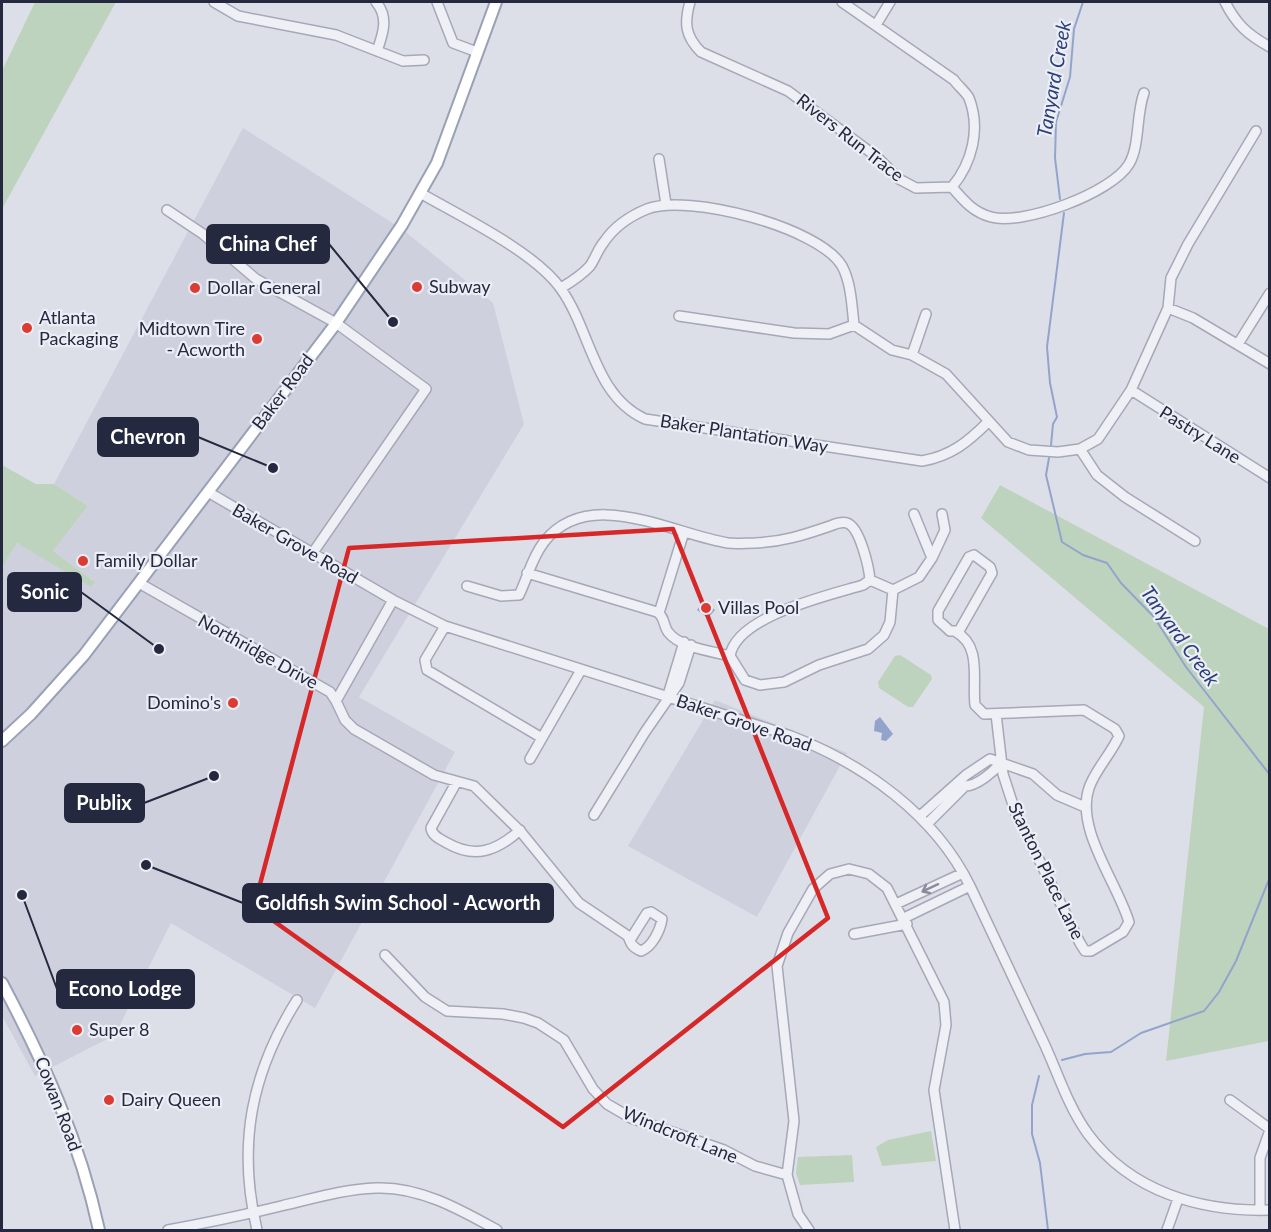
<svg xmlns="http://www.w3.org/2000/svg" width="1271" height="1232" viewBox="0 0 1271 1232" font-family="Lato,sans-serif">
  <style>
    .built { fill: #ced1dd }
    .green { fill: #bed3bd }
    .water { fill: #93a4cc }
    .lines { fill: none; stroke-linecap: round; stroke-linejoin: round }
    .stream { stroke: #93a4cc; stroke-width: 2 }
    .minor-casing { stroke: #a5a8b6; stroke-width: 12 }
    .major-casing { stroke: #9aa0b5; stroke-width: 14 }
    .minor { stroke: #eff0f6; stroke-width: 9 }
    .major { stroke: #fff; stroke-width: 10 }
    .oneway { stroke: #8a8c9b }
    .marked { fill: none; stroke: #d62828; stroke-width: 4.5; stroke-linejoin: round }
    .poi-dot { fill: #db3b33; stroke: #eceef6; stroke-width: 2 }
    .labels { text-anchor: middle; stroke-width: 4.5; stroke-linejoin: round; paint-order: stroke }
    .street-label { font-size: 18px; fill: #242940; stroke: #eceef6 }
    .poi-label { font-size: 18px; fill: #242940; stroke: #eceef6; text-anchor: start }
    .water-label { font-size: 20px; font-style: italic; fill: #2b3e78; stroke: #eceef6 }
    .leader { fill: none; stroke: #242940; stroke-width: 2 }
    .callout-dot { fill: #242940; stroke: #eceef6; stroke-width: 2 }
    .callout { fill: #242940; stroke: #242940; stroke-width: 2 }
    .callout-label { font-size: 20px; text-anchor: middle; font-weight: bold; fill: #fff }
  </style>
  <rect width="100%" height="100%" fill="#dcdfe8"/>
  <path class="built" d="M243 128 402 229 493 303 524 424 359 697 455 752 315 1008 171 923 115 1035 35 1076 2 1016V568L17 543 94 581 53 551 88 506 54 484Z
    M715 700 847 753 757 917 628 846Z"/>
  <path class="green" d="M35 2H116L2 209V71Z
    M2 465 36 484H54L88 506 53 551 95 582 91 587 17 543 2 568Z
    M1000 485 1269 629V1041L1166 1061 1204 707 981 518Z
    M900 655 931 675 932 679 913 707H908L879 688 878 682 895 656Z
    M931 1131 936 1161 882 1166 876 1147 888 1140Z
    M852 1155 854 1182 800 1185 796 1173 798 1157Z"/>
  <path class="water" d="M704 601 715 610 708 618 697 610Z
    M880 717 893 734 886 741 881 740 882 733 874 731 875 721Z"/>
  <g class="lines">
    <path class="stream" d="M1060 199 1055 158 1056 122 1070 77 1074 29 1083 2
      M1051 445 1053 424 1057 417 1050 383 1047 347 1064 213
      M1049 458 1046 475 1062 542 1083 555 1107 563 1121 583 1154 617 1186 667 1270 775
      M1062 1060 1085 1054 1111 1052 1141 1033 1204 1011 1219 992 1236 961 1270 877
      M1039 1076 1032 1105V1134L1040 1163 1048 1230"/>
    <defs>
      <path id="minor" d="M214 2 238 16 336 35 403 61 424 60
        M376 2C389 17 383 34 377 51
        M437 2 453 43 477 52
        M690 2C684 23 685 36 701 52L788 91 877 157 899 179 916 188 952 187C972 163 981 129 969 98 966 92 958 86 954 80L842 2
        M1225 2C1236 24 1248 35 1270 47
        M876 25 890 2
        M659 159 666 204
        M952 187C964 201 973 212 991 217 1022 226 1112 193 1129 164 1140 146 1136 114 1144 93
        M422 194C462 217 535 252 561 289 591 331 594 396 645 419L922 461C951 456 968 442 988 422
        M167 210 203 234 256 279 336 323 426 389 312 554
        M561 288C571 282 582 275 590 266 595 259 598 249 604 242 614 227 630 216 647 209 687 193 819 227 842 266 851 282 852 307 854 325L892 350 912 355 946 374 1008 442 1029 450 1058 452 1080 449 1098 439 1131 390 1168 308 1171 278 1188 244 1256 131
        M1168 308 1193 318 1270 364
        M679 316 794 333 829 334 854 325
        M1238 344 1270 293
        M912 355 926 314
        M1131 390 1270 478
        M1080 449 1097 475 1125 497 1195 541
        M208 492 393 600 445 626 791 736C864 764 935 815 970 886 994 937 1018 988 1042 1039 1057 1070 1067 1105 1088 1134 1131 1192 1201 1212 1270 1210
        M974 555 990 567 992 573 959 631H950L938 620V611L969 557Z
        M932 558 945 530 942 514
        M527 573 657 612C665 617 663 625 668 632 680 648 712 651 730 656
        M139 583 330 692 336 701 393 600
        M467 586 501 596 519 595C528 577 531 559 544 542 589 485 672 534 728 543 736 544 746 543 755 543 782 542 804 535 830 526 835 524 841 521 847 523 860 527 869 568 870 580L863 585C830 595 736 616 730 656L745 680 760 685 784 682 819 665 868 649 884 635 890 622 893 590 870 580
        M893 590 919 577 932 558 914 514
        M659 613 684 532
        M445 626 425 660 427 670 542 738
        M956 632C982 646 972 680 975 705L984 714 1084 710 1115 729 1119 736C1111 754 1095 770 1089 788 1075 829 1117 882 1129 922L1123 932 1091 951H1085L1080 943 1015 811 1003 774 996 714
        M668 695 684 642
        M336 701 345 720 354 729 434 775 474 786 521 832 579 903 628 936C631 944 632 947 641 951 652 947 660 931 662 919L651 912 647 913 630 940
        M530 759 581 670
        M456 783 431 828C432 836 440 839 447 843 475 859 497 851 520 830
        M594 815 645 732 679 683 691 645
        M920 816 966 775 990 759 1033 774 1057 795 1085 807
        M928 823 965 786C977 786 993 772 1001 763
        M896 904 963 873
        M904 918 970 886
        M854 934 907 924
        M385 955 425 997 447 1011 503 1014 524 1018 538 1023 564 1040 593 1089 607 1104 631 1118 724 1150 755 1166 787 1175
        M1230 1100 1270 1129
        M1260 1210V1158L1270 1130
        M168 1230C206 1223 244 1215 281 1206 312 1199 344 1189 376 1188 419 1186 461 1210 497 1230
        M257 1230C237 1145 251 1073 297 1000
        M809 1230 798 1214 787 1175 794 1121 777 966 788 933 813 889 830 874 849 869 869 874 887 888 944 1002 946 1025 934 1090 955 1230
        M1167 1230 1178 1199"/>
      <path id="major" d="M2 741 31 714 84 655 334 326 402 225 437 163 496 2
        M2 983C44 1062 80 1142 99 1230"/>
    </defs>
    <use href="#minor" class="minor-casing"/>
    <use href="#major" class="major-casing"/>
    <use href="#minor" class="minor"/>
    <use href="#major" class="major"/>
  </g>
  <defs><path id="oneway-shaft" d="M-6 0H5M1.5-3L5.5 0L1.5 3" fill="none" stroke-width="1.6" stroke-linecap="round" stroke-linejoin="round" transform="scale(1.5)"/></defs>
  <use class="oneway" href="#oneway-shaft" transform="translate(930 888) rotate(155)"/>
  <path class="marked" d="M673 529 828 918 563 1127 254 907 349 548Z"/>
  <g class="poi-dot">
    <circle cx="417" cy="287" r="6"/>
    <circle cx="195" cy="288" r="6"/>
    <circle cx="27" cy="328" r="6"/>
    <circle cx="257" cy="339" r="6"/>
    <circle cx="83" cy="561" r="6"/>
    <circle cx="706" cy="608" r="6"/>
    <circle cx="233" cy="703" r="6"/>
    <circle cx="77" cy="1030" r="6"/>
    <circle cx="109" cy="1100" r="6"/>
  </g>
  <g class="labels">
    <g class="street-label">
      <text transform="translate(850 138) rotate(38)" y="6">Rivers Run Trace</text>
      <text transform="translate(283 392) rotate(-53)" y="6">Baker Road</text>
      <text transform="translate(744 434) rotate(9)" y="6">Baker Plantation Way</text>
      <text transform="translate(1200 435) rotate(32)" y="6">Pastry Lane</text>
      <text transform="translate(295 544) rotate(30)" y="6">Baker Grove Road</text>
      <text transform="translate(258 652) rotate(29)" y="6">Northridge Drive</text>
      <text transform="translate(744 723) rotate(19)" y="6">Baker Grove Road</text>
      <text transform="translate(1046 871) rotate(64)" y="6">Stanton Place Lane</text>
      <text transform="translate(58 1104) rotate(69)" y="6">Cowan Road</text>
      <text transform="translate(680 1135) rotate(22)" y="6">Windcroft Lane</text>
    </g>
    <g class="poi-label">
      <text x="429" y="293">Subway</text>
      <text x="207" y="294">Dollar General</text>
      <text x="39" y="324">Atlanta<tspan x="39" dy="21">Packaging</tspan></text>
      <text x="245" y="335" text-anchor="end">Midtown Tire<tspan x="245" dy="21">- Acworth</tspan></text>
      <text x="95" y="567">Family Dollar</text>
      <text x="718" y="614">Villas Pool</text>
      <text x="221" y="709" text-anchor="end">Domino's</text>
      <text x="89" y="1036">Super 8</text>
      <text x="121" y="1106">Dairy Queen</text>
    </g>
    <g class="water-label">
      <text transform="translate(1054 79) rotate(-80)" y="7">Tanyard Creek</text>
      <text transform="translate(1180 636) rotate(54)" y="7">Tanyard Creek</text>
    </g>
  </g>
  <path class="leader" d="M393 322L329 244M273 468L198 437M159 649L81 592M214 776L144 803M146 865L243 903M22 895L57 989"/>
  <g class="callout-dot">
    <circle cx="393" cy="322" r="6"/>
    <circle cx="273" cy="468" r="6"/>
    <circle cx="159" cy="649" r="6"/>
    <circle cx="214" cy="776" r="6"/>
    <circle cx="146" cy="865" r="6"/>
    <circle cx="22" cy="895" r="6"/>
  </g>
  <g class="callout">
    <rect x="207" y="225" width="122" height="38" rx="6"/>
    <rect x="98" y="418" width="100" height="38" rx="6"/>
    <rect x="8" y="573" width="73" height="38" rx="6"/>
    <rect x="65" y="784" width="79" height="38" rx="6"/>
    <rect x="243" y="884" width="310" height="38" rx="6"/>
    <rect x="57" y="970" width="137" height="38" rx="6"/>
  </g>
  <g class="callout-label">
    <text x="268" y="251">China Chef</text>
    <text x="148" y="444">Chevron</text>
    <text x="45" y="599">Sonic</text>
    <text x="104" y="810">Publix</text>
    <text x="398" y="910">Goldfish Swim School - Acworth</text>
    <text x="125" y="996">Econo Lodge</text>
  </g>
  <rect width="1271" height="1232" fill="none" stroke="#242940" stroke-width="6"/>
</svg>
